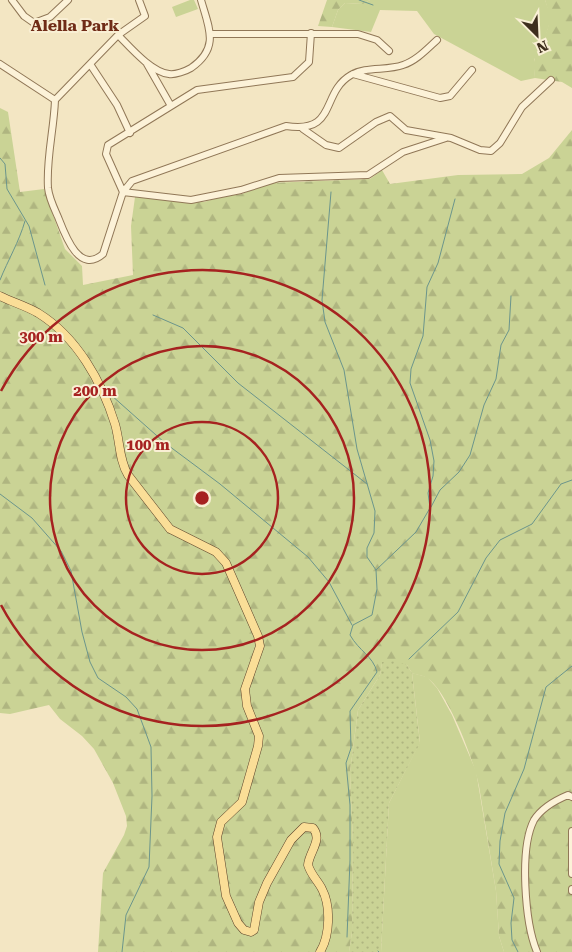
<svg xmlns="http://www.w3.org/2000/svg" width="572" height="952" viewBox="0 0 572 952" font-family="'Roboto Serif',serif">
  <style>
    .grass { fill: #cad395 }
    .forest { fill: url(#forest-firs) }
    .park { fill: url(#park-dots) }
    .lines { fill: none; stroke-linecap: round; stroke-linejoin: round }
    .stream { stroke: #6b958c; stroke-width: 1 }
    .minor-casing { stroke: #907757; stroke-width: 8 }
    .major-casing { stroke: #5d442c; stroke-width: 9 }
    .minor { stroke: #fcf2d8; stroke-width: 6 }
    .major { stroke: #fade97; stroke-width: 8 }
    .ring { fill: none; stroke: #a62220; stroke-width: 2.5 }
    .labels { text-anchor: middle; stroke-width: 4; stroke-linejoin: round; paint-order: stroke }
    .neighbourhood-label { font-size: 16px; font-weight: bold; fill: #702c17; stroke: #f9efd4 }
    .centre { fill: #a62220; stroke: #f9efd4; stroke-width: 2.5 }
    .ring-label { font-size: 15px; text-anchor: middle; font-weight: bold; fill: #a62220; stroke: #f9efd4; stroke-width: 4; stroke-linejoin: round; paint-order: stroke }
  </style>
  <defs>
    <pattern id="forest-firs" width="22" height="20" patternUnits="userSpaceOnUse" patternTransform="scale(1.25)"><rect width="22" height="20" fill="#cad395"/><path d="M5 1l3.5 6h-7zM16 11l3.5 6h-7z" fill="#afb580"/></pattern>
    <pattern id="park-dots" width="8" height="8" patternUnits="userSpaceOnUse" patternTransform="scale(1.25)"><rect width="8" height="8" fill="#cad395"/><path d="M2 2h.1M6 6h.1" fill="none" stroke="#afb580" stroke-width="1.8" stroke-linecap="round"/></pattern>
  </defs>
  <rect width="100%" height="100%" fill="#f3e6c3"/>
  <path class="grass" d="M190 0H194L198 9 176 17 172 7Z
    M370 0H545L549 11V25L546 35 534 60 535 78 521 81 434 34 417 11 380 10 371 32 332 27 338 10 345 3 363 4Z
    M412 673 427 677 437 688 452 715 476 771 496 891 499 936 504 952H381L389 803 420 742Z"/>
  <path class="forest" d="M327 0H370L363 4 345 3 338 10 332 27 318 26Z
    M545 0H572V88L562 82 535 78C535 73 533 67 534 62 538 35 557 35 545 0Z
    M0 108 8 112 20 192 44 189 65 249 82 266 83 285 133 275 131 226 135 197 204 202 224 196 242 194 269 183 370 179 382 170 390 184 458 175 522 174 549 158 572 130V952H504L499 936 496 891 479 786C474 761 448 691 427 678 423 675 417 675 412 673L407 665 382 663 380 675 358 710 350 772 353 841 352 932 349 952H98L103 873 124 835 127 826 126 816 113 783 94 749 82 736 60 719 49 705 10 714 0 713Z"/>
  <path class="park" d="M395 661 407 665 412 673 420 743 389 803 381 952H349L352 932 353 841 350 772 358 710 380 675 382 662Z"/>
  <g class="lines">
    <path class="stream" d="M359 0 373 5
      M0 158 5 164 7 189 29 226 45 285
      M331 192 322 300 325 322 344 370 357 449 375 511 374 533 367 548V557L376 570 377 589 372 615 353 625 350 635C359 651 373 656 377 672L350 711 351 748 346 763 350 805V860L347 937
      M0 280C8 260 19 242 25 221
      M153 315 183 328 238 383 367 484
      M111 395 165 443 220 484 308 557 329 582 352 625
      M0 494 32 518 61 551 71 571 82 632 90 662 98 678 126 697 137 709 151 747 152 796 149 867 126 915 122 952
      M431 507 440 490 459 472 470 455 484 405 496 379 501 345 509 330 511 296
      M376 570 416 532 430 508 428 493 433 476 434 461 430 440 410 383 411 369 423 336 427 287 438 263 455 199
      M409 659 458 612 486 558 500 540 532 524 561 484 572 480
      M378 951 379 952
      M518 952 512 940 511 923 514 898 499 864 500 841 505 813 524 769 546 687 572 666"/>
    <defs>
      <path id="minor" d="M12 0 24 16 34 23 50 17 68 0
        M210 34H358L377 40 389 51
        M118 35C130 47 151 72 169 74 175 75 186 71 191 68 220 48 209 28 201 0
        M0 64 55 100
        M90 64 117 105 130 133
        M147 64 171 106
        M353 74 440 98 450 96 472 70
        M55 100C54 129 46 159 48 188 49 198 54 208 58 217 65 235 79 275 103 254L123 192 132 181 286 126C338 134 320 93 351 75 366 66 387 71 403 65 416 61 427 49 437 40
        M55 100 118 35 145 16 139 0
        M303 129 326 145 339 148 376 122 390 116 406 130 451 138 480 150 491 151 500 143 522 107 551 80
        M123 192 191 200 241 190 279 178 368 175 403 152 446 138
        M123 192 106 154 108 145 197 90 293 77 309 62 311 33
        M572 831V874
        M572 889V891
        M537 952C525 923 519 849 534 820 541 809 556 800 568 795L572 797"/>
      <path id="major" d="M0 296C12 302 26 306 38 313 77 337 102 382 115 424 120 441 119 460 128 475L170 529 216 552 226 563 258 636 260 646 245 689 247 706 259 736 258 746 242 802 221 822 217 837 226 896 238 923 244 930 251 932 254 930 259 902 267 883 291 840 304 827 313 828C323 840 309 852 308 865 311 875 318 881 322 889 331 906 330 936 320 952"/>
    </defs>
    <use href="#minor" class="minor-casing"/>
    <use href="#major" class="major-casing"/>
    <use href="#minor" class="minor"/>
    <use href="#major" class="major"/>
  </g>
  <g class="ring">
    <circle cx="202" cy="498" r="76"/>
    <circle cx="202" cy="498" r="152"/>
    <path d="M1 391A228 228 0 1 1 1 605"/>
  </g>
  <g class="labels">
    <g class="neighbourhood-label">
      <text x="75" y="31">Alella Park</text>
    </g>
  </g>
  <circle cx="202" cy="498" r="8" class="centre"/>
  <g class="ring-label">
    <text x="41" y="342">300 m</text>
    <text x="95" y="396">200 m</text>
    <text x="148" y="450">100 m</text>
  </g>
  <g transform="translate(537 35) rotate(156)" stroke="#f9efd4" stroke-width="4" paint-order="stroke">
  <path d="M0-4L9 19L0 12L-9 19Z" fill="#3e2e1d"/>
  <text y="-8" font-size="14" font-weight="bold" text-anchor="middle" fill="#3e2e1d">N</text>
  </g>
</svg>
